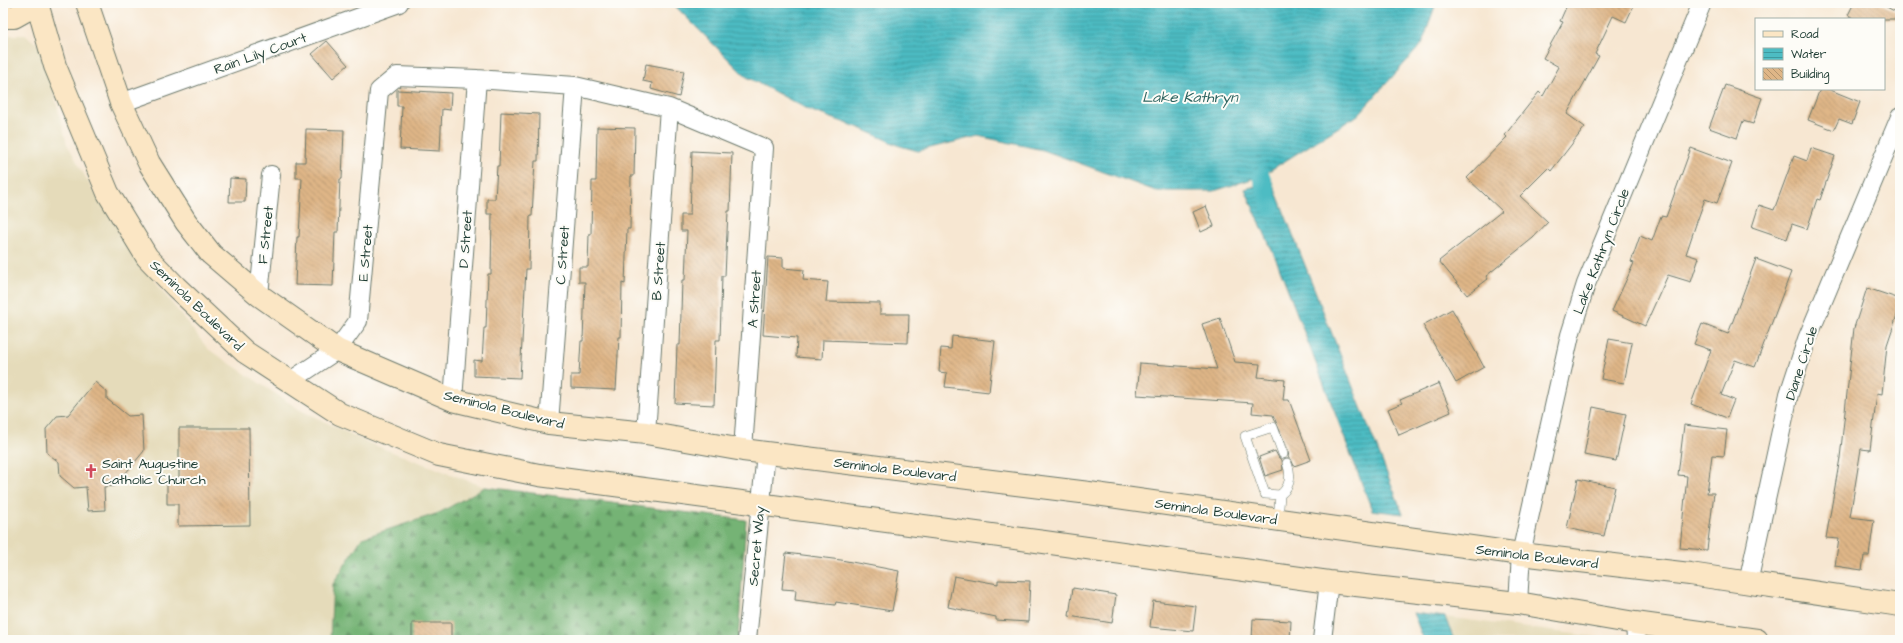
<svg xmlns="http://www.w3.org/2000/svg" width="1903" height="643" viewBox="0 0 1903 643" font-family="'Architects Daughter',sans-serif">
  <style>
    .built { fill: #e5dbba }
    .forest { fill: url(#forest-firs); stroke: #4a7854 }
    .water { fill: url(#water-rules); stroke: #367c7c }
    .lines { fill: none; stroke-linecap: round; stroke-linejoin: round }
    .canal { stroke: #4dbcc3; stroke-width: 18 }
    .building { fill: url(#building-back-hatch) }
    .lane-casing { stroke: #6b786b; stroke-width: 10 }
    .street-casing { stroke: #6b786b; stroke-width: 20 }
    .secondary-casing { stroke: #6b786b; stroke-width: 24 }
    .lane { stroke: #fff; stroke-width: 9 }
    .street { stroke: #fff; stroke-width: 18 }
    .secondary { stroke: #fbe6c4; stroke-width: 22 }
    .labels { text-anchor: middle; stroke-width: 4; stroke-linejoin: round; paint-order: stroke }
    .street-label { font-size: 14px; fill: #1f3d34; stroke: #fdfcf7 }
    .poi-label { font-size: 14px; fill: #1f3d34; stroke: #fdfcf7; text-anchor: start }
    .water-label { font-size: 15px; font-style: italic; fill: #2d635f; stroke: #fdfcf7 }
  </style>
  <defs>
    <pattern id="forest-firs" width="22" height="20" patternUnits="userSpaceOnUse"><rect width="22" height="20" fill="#74b375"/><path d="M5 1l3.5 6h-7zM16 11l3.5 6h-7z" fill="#5f9361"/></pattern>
    <pattern id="water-rules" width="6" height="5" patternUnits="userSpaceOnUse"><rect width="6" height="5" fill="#4dbcc3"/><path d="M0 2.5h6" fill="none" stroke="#3f9a9f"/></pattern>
    <pattern id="building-back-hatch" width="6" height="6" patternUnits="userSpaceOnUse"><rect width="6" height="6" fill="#dfb687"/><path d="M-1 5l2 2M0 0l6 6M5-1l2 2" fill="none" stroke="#b4956f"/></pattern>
  </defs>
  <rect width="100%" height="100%" fill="#fdfcf7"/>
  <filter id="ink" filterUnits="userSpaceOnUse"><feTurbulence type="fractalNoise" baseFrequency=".025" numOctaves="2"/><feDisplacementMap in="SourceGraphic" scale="8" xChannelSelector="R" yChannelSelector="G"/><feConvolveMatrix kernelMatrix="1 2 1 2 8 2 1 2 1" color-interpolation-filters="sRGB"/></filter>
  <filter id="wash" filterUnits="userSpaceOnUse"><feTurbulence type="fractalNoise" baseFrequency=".012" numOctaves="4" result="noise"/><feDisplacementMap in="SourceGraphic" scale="16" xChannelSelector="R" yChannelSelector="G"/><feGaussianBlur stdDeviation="0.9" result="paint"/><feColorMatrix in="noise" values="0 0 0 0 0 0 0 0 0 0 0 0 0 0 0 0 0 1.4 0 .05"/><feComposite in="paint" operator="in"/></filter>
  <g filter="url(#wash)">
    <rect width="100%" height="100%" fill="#f7e7d2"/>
    <path class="built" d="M3 35H25L40 46 50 78 67 144 91 187 164 293 208 349 300 410 371 444 485 487 439 513 362 538 333 584 330 640H3Z
      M1445 617 1619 640H1454Z"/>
    <path class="forest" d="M485 487 746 520 738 640H330L333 584 362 538 439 513Z"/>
    <path class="water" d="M672 3H1436L1422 44 1358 115 1261 176 1214 191H1156L1043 150 978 136 918 151 897 145 860 128 809 110 745 76Z
      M1271 179 1403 514 1372 510 1278 264 1245 189 1263 184Z
      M1413 613 1445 617 1454 640H1424Z"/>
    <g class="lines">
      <path class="canal" d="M1261 176 1271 207"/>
    </g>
    <g id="blocks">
      <path class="building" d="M1568 3H1635L1626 22 1613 16 1595 54 1599 56 1567 114 1585 127 1551 171 1548 168 1520 196 1548 222 1533 238 1486 276 1488 279 1467 295 1439 261 1502 211 1467 178 1507 137 1505 135 1539 92 1543 96 1559 67 1543 58 1563 22 1560 21Z
        M1854 3H1879L1900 14V19H1855L1848 15Z
        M327 41 348 65 333 78 312 54Z
        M646 64 684 71 679 97 651 89 652 83 643 81Z
        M1725 85 1762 98 1753 124 1743 121 1737 138 1709 128Z
        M1820 89H1828L1860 102 1852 124 1839 119 1834 130 1808 120Z
        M397 90 451 93 450 110 442 109 440 151 400 149 402 106H397Z
        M501 112 539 114 538 161H535L532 216H530L529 269H526L520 378 474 376V360L482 361 484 328H486L488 274H491L492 214H487V199H495L497 166H499Z
        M597 127 635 128 634 176H631L630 229H627L625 284 622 283 621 337H619L616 390 571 388V375H579L581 341H583L585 282H579V267H588L589 234H591L592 181H596Z
        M306 129 344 130 342 179H340L338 232H335L333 286 295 285 297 237H299L302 178H296V162H305Z
        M1691 148 1732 163 1717 203 1705 199 1695 227 1686 254 1699 258 1691 282 1668 275 1645 326 1612 311 1634 263 1631 262 1640 236 1652 241 1661 216 1666 217Z
        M1811 148 1835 156 1820 200 1817 199 1807 229 1792 224 1787 239 1752 227 1759 205 1774 210 1794 156 1807 161Z
        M692 151 732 153 730 211H728L725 276H722L720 340H716L714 405 675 403 677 345H680L682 280H685L687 231H681V215H690Z
        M230 178 246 179 245 202H229Z
        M1206 206 1214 226 1201 232 1193 212Z
        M768 257 783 258V268L804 270 803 280 828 282 826 302 880 303V314H909L908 343 823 340 822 359 796 357 797 338 763 335Z
        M1756 259 1791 272 1755 367 1735 360 1721 395 1734 400 1727 418 1691 404 1711 350 1694 344 1702 324 1728 334Z
        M1867 288 1900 299V306L1887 345 1882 394 1877 393 1870 450 1861 449 1850 517 1874 520 1869 556H1864L1862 570 1835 566 1839 539 1826 538 1840 458 1854 328Z
        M1452 309 1484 367 1456 383 1423 325Z
        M1220 318 1235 362 1260 364 1258 377 1285 380 1283 400H1289L1311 460 1294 466 1291 459 1288 457 1289 452 1273 415 1252 413 1253 403 1137 395 1140 363 1217 369 1202 324Z
        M952 336 995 341 989 392 945 387 947 373 939 372 941 348 951 349Z
        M1609 339 1632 343 1624 383 1601 379Z
        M95 382 107 392V399L128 416 142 415 144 451 115 486 104 487 105 510 88 511 86 487 74 488 60 476 59 462 47 453 46 429 57 416 68 415Z
        M1439 383 1451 412 1399 435 1388 409 1402 403 1400 400Z
        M1593 407 1626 414 1616 461 1584 455Z
        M1684 425 1727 430 1724 456 1712 455 1707 493H1714L1707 550 1680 548 1687 476 1678 475Z
        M179 428H249L250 525 178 526V504H167V480H179Z
        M1275 451 1279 458 1282 460 1283 470 1265 476 1259 457Z
        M1578 479 1615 487 1604 536 1567 528Z
        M786 553 841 560 899 571 892 611 836 602 835 605 795 600 796 590 782 589Z
        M954 576 998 584V580L1030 581 1028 622 996 620V617L948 607Z
        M1073 588 1116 595 1112 623 1069 616Z
        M1153 601 1196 606 1193 631 1150 627Z
        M1253 619 1291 621 1290 640H1252Z
        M412 623H451V640H412Z"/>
    </g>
  </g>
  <g filter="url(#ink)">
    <use href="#blocks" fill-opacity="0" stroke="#6b786b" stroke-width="1"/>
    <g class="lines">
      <defs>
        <path id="lane" d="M1280 495C1290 487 1292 476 1287 463
          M1278 519 1280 495 1265 494 1245 436 1273 427 1283 454"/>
        <path id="street" d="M121 103 399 3
          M259 295 271 175
          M289 382 337 350 358 321 379 91 397 76 477 79 575 86 669 108 764 148 743 450
          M453 400 477 79
          M549 423 575 86
          M646 433 669 108
          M1748 583 1789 394 1807 339 1900 117
          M1518 603 1521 554 1570 335 1586 284 1702 3
          M1635 623 1636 640
          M747 640 766 453
          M1322 640 1329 582"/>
        <path id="secondary" d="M37 3 55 66 108 193 147 257 176 287 245 352 340 414 439 455 539 475 1044 542 1329 582 1518 603 1635 623 1757 640
          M87 3 121 103 149 163 186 222 211 254 259 295 337 350 453 400 549 423 646 433 743 450 1089 493 1521 554 1690 574 1900 605
          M3 17H14L39 3"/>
      </defs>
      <use href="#lane" class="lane-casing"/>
      <use href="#street" class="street-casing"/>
      <use href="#secondary" class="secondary-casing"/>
      <use href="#lane" class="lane"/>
      <use href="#street" class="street"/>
      <use href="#secondary" class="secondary"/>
    </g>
  </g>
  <defs>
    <symbol id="church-bare" viewBox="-9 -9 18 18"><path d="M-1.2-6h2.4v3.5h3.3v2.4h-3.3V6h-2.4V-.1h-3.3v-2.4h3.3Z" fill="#d1495b" stroke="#fdfcf7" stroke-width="2.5" paint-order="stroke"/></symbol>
  </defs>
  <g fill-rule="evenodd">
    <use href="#church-bare" x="81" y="461" width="20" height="20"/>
  </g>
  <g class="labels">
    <g class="street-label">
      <text transform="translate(260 53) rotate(-20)" y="5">Rain Lily Court</text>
      <text transform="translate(265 235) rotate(-84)" y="5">F Street</text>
      <text transform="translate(465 239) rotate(-86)" y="5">D Street</text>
      <text transform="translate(1601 251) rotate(-69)" y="5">Lake Kathryn Circle</text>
      <text transform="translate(365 253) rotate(-85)" y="5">E Street</text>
      <text transform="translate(562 255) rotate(-86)" y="5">C Street</text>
      <text transform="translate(658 271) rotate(-86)" y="5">B Street</text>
      <text transform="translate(754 299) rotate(-86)" y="5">A Street</text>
      <text transform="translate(197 305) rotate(44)" y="5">Seminola Boulevard</text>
      <text transform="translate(1801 363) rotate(-72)" y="5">Diane Circle</text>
      <text transform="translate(504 409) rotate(14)" y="5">Seminola Boulevard</text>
      <text transform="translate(895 469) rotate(7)" y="5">Seminola Boulevard</text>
      <text transform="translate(1216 511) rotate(8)" y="5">Seminola Boulevard</text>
      <text transform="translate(756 546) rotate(-85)" y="5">Secret Way</text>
      <text transform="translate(1537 556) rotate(7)" y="5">Seminola Boulevard</text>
    </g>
    <g class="poi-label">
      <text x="102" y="468">Saint Augustine<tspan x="102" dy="16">Catholic Church</tspan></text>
    </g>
    <g class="water-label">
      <text x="1190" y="102">Lake Kathryn</text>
    </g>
  </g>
  <rect width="1903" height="643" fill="none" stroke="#fdfcf7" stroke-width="16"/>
  <rect x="1755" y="18" width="130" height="72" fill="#fdfcf7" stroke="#a4b0a9"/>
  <rect x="1763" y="31" width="20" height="6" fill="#fbe6c4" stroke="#a4b0a9"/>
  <text x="1791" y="38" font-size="12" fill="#1f3d34">Road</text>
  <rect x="1763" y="48" width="20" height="12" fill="url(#water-rules)" stroke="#a4b0a9"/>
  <text x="1791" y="58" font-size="12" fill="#1f3d34">Water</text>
  <rect x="1763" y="68" width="20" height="12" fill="url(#building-back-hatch)" stroke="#a4b0a9"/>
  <text x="1791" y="78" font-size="12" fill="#1f3d34">Building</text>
</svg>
